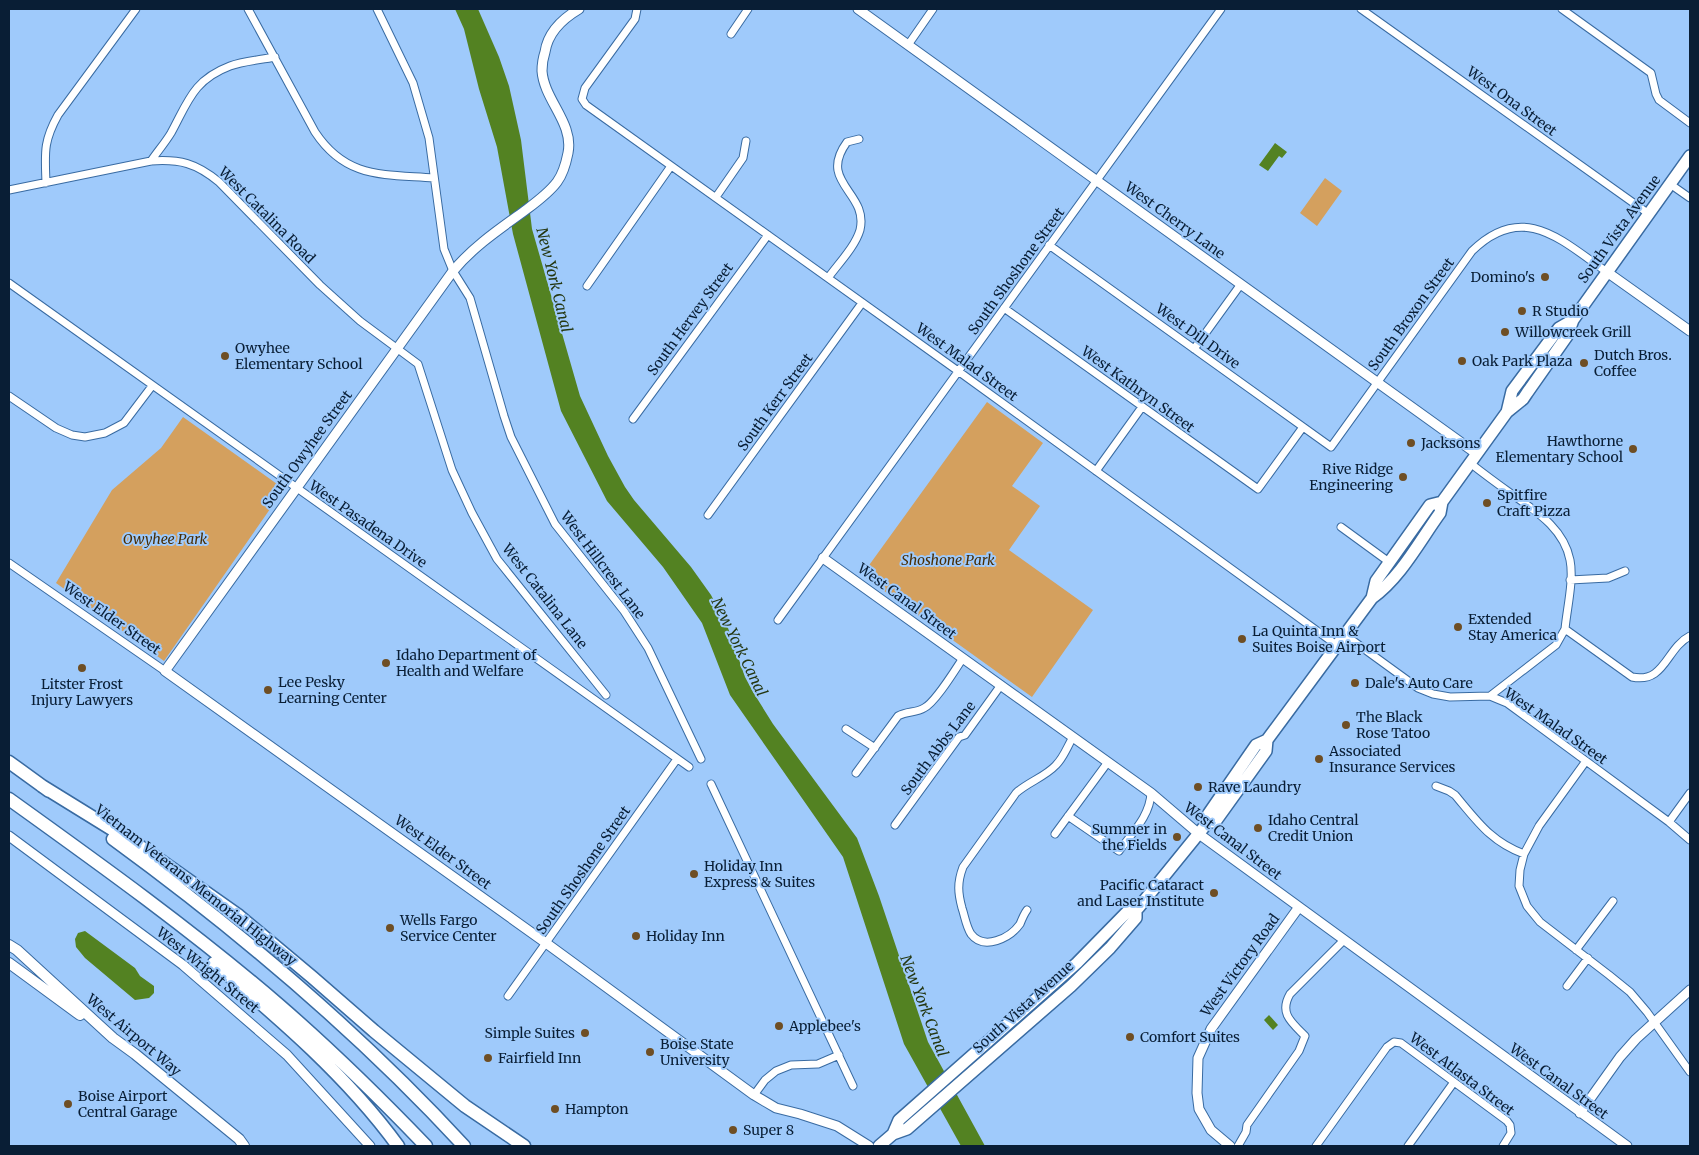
<svg xmlns="http://www.w3.org/2000/svg" width="1699" height="1155" viewBox="0 0 1699 1155" font-family="Merriweather,serif">
  <style>
    .green { fill: #d4a05e }
    .water { fill: #538222 }
    .lines { fill: none; stroke-linecap: round; stroke-linejoin: round }
    .minor-casing { stroke: #396ba2; stroke-width: 9 }
    .tertiary-casing { stroke: #396ba2; stroke-width: 11 }
    .secondary-casing { stroke: #396ba2; stroke-width: 12 }
    .primary-casing { stroke: #396ba2; stroke-width: 14 }
    .motorway-casing { stroke: #396ba2; stroke-width: 15 }
    .minor { stroke: #fff; stroke-width: 7 }
    .tertiary { stroke: #fff; stroke-width: 9 }
    .secondary { stroke: #fff; stroke-width: 10 }
    .primary { stroke: #fff; stroke-width: 11 }
    .motorway { stroke: #fff; stroke-width: 12 }
    .poi-dot { fill: #6e4e24; stroke: #9fcafb; stroke-width: 2 }
    .labels { text-anchor: middle; stroke-width: 4; stroke-linejoin: round; paint-order: stroke }
    .street-label { font-size: 14px; fill: #091e35; stroke: #9fcafb }
    .poi-label { font-size: 14px; fill: #091e35; stroke: #9fcafb; text-anchor: start }
    .park-label { font-size: 14px; font-style: italic; fill: #482d04; stroke: #9fcafb }
    .water-label { font-size: 15px; font-style: italic; fill: #243711; stroke: #9fcafb }
  </style>
  <rect width="100%" height="100%" fill="#9fcafb"/>
  <path class="green" d="M1325 178 1342 191 1317 226 1300 213Z
    M987 402 1043 443 1012 486 1040 506 1009 550 1093 610 1032 697 862 575Z
    M183 417 284 489 164 661 56 583 112 490 161 448Z
    M1434 508 1429 521 1380 588V583Z
    M1112 935 1113 937 1078 973 964 1073 962 1070Z"/>
  <path class="water" d="M455 9H478L499 57 509 86 521 140 532 229 580 396 608 456 625 487 634 500 691 567 711 595 728 628 745 677 753 692 773 724 857 838 879 896 928 1042 985 1146H961L904 1044 843 857 730 695 702 623 663 567 607 501 561 411 513 234 497 147 479 89 464 29Z
    M1275 143 1287 152 1282 158 1279 156 1268 171 1259 165Z
    M85 931 135 968 140 976 154 986V993L149 998 135 1000 85 958 76 947 75 939 78 933Z
    M1269 1015 1278 1025 1273 1030 1264 1020Z"/>
  <g class="lines">
    <defs>
      <path id="minor" d="M248 9 315 132C346 179 383 174 434 178
        M377 9 413 83 429 138 444 249 453 271 470 298 504 416 511 437 555 524 624 611 648 648 701 759
        M637 9 635 19 585 88 582 99 586 105 958 371 1338 646
        M1361 9 1649 214
        M1562 9 1651 73 1656 94 1659 100 1690 123
        M731 34 748 9
        M908 45 933 9
        M151 161C157 152 165 143 171 133 188 102 193 80 230 66 243 61 260 60 275 57
        M46 183C45 153 43 142 58 115L136 9
        M1670 184 1690 198
        M9 190 151 161C180 159 196 163 219 182L320 285 360 321 418 364 452 470 472 513 497 559 606 695
        M716 197 743 158 746 141
        M1049 245 1331 447 1472 251C1523 201 1561 240 1607 272
        M828 278C838 264 855 247 860 230 869 192 817 183 847 142L859 139
        M9 283 689 767
        M587 286 671 166
        M1004 308 1258 489 1303 427
        M1194 349 1241 284
        M9 396 56 428 72 435 85 437 105 433 124 423 152 386
        M633 419 768 235
        M1470 463C1484 474 1499 485 1513 495 1537 512 1564 529 1570 560 1574 580 1567 608 1565 629L1632 677C1665 684 1666 648 1690 636
        M1096 471 1142 407
        M708 515 862 303
        M1341 527 1389 562
        M9 563 165 671
        M1570 580 1608 578 1625 571
        M778 620 1221 9
        M1345 635 1418 688 1433 694 1450 697 1490 696 1507 703 1669 822 1690 840
        M1490 696 1556 645 1565 629
        M846 729 875 748
        M856 773 898 716C907 711 916 713 924 708 935 703 955 670 963 658
        M711 784 853 1086
        M1436 786 1449 791 1455 795C1477 821 1491 842 1524 854L1520 870 1519 886 1527 906 1540 922 1609 975 1630 992 1647 1012 1690 1072
        M1068 816 1119 851C1132 833 1150 816 1151 793
        M1669 822 1690 793
        M895 825 959 737 965 735 1001 685
        M1055 834 1108 762
        M1524 854 1539 826 1586 761
        M1027 910C1024 914 1022 919 1020 924 1010 938 984 951 971 934 966 926 965 917 962 908 958 893 957 883 963 867L1016 793C1028 782 1045 777 1056 765 1064 757 1067 747 1073 737
        M1576 950 1613 901
        M1567 986 1588 958
        M508 996 677 759
        M754 1095 765 1080 776 1071 791 1065 818 1064 839 1055
        M1238 1146 1246 1132 1247 1125 1299 1051 1305 1036C1291 1022 1279 1013 1290 994L1344 940
        M1316 1146 1387 1047 1394 1042 1401 1043 1507 1121 1510 1125 1511 1133 1503 1146
        M1408 1146 1454 1082"/>
      <path id="tertiary" d="M579 9C562 19 548 32 545 52 543 58 542 65 542 71 544 100 574 123 568 153 566 163 563 174 557 182 548 194 535 203 523 212 498 230 473 247 453 271L165 671 546 943 754 1095 776 1108 800 1114 837 1126 869 1146
        M858 9 1477 454
        M1607 272 1690 331
        M823 558 1151 793 1199 834 1627 1146
        M9 836 183 965 287 1055 370 1146
        M1580 1113 1620 1057 1636 1039 1690 990
        M1230 1146 1211 1130 1199 1109 1197 1093 1198 1058 1211 1029 1299 907"/>
      <path id="secondary" d="M9 945 17 950 113 1038 135 1054 239 1139 244 1146
        M9 963 80 1015"/>
      <path id="primary" d="M1507 412 1512 391 1559 328 1573 320
        M1372 598 1376 581 1430 505 1442 502
        M1208 822 1207 816 1256 745 1267 740 1372 598C1401 577 1419 542 1440 513L1442 502 1507 412 1523 399 1527 393 1567 336 1573 320 1690 156
        M893 1134 899 1120 1077 963 1128 911 1136 910 1139 907 1208 822H1215L1266 751 1267 740
        M879 1146 893 1134 907 1129 1071 986 1110 948 1136 918V910"/>
      <path id="motorway" d="M9 762 49 791
        M42 786 144 849 239 916 312 977 374 1031 465 1106 524 1146
        M9 799C101 865 193 931 279 1005 331 1050 379 1097 426 1146
        M113 839C239 931 358 1031 464 1146
        M214 963C280 1019 347 1076 398 1146"/>
    </defs>
    <use href="#minor" class="minor-casing"/>
    <use href="#tertiary" class="tertiary-casing"/>
    <use href="#secondary" class="secondary-casing"/>
    <use href="#primary" class="primary-casing"/>
    <use href="#motorway" class="motorway-casing"/>
    <use href="#minor" class="minor"/>
    <use href="#tertiary" class="tertiary"/>
    <use href="#secondary" class="secondary"/>
    <use href="#primary" class="primary"/>
    <use href="#motorway" class="motorway"/>
  </g>
  <g class="poi-dot">
    <circle cx="1545" cy="277" r="5"/>
    <circle cx="1522" cy="311" r="5"/>
    <circle cx="1505" cy="332" r="5"/>
    <circle cx="225" cy="356" r="5"/>
    <circle cx="1462" cy="361" r="5"/>
    <circle cx="1584" cy="363" r="5"/>
    <circle cx="1411" cy="443" r="5"/>
    <circle cx="1633" cy="449" r="5"/>
    <circle cx="1403" cy="477" r="5"/>
    <circle cx="1487" cy="503" r="5"/>
    <circle cx="1458" cy="627" r="5"/>
    <circle cx="1242" cy="639" r="5"/>
    <circle cx="386" cy="663" r="5"/>
    <circle cx="82" cy="668" r="5"/>
    <circle cx="1355" cy="683" r="5"/>
    <circle cx="268" cy="690" r="5"/>
    <circle cx="1346" cy="725" r="5"/>
    <circle cx="1319" cy="759" r="5"/>
    <circle cx="1198" cy="787" r="5"/>
    <circle cx="1258" cy="828" r="5"/>
    <circle cx="1177" cy="837" r="5"/>
    <circle cx="694" cy="874" r="5"/>
    <circle cx="1214" cy="893" r="5"/>
    <circle cx="390" cy="928" r="5"/>
    <circle cx="636" cy="936" r="5"/>
    <circle cx="779" cy="1026" r="5"/>
    <circle cx="585" cy="1033" r="5"/>
    <circle cx="1130" cy="1037" r="5"/>
    <circle cx="650" cy="1052" r="5"/>
    <circle cx="488" cy="1058" r="5"/>
    <circle cx="68" cy="1104" r="5"/>
    <circle cx="555" cy="1109" r="5"/>
    <circle cx="733" cy="1130" r="5"/>
  </g>
  <g class="labels">
    <g class="street-label">
      <text transform="translate(1512 101) rotate(36)" y="5">West Ona Street</text>
      <text transform="translate(267 215) rotate(45)" y="5">West Catalina Road</text>
      <text transform="translate(1175 220) rotate(36)" y="5">West Cherry Lane</text>
      <text transform="translate(1619 229) rotate(-54)" y="5">South Vista Avenue</text>
      <text transform="translate(1016 271) rotate(-54)" y="5">South Shoshone Street</text>
      <text transform="translate(1411 314) rotate(-54)" y="5">South Broxon Street</text>
      <text transform="translate(690 319) rotate(-54)" y="5">South Hervey Street</text>
      <text transform="translate(1198 336) rotate(36)" y="5">West Dill Drive</text>
      <text transform="translate(967 362) rotate(36)" y="5">West Malad Street</text>
      <text transform="translate(1138 389) rotate(36)" y="5">West Kathryn Street</text>
      <text transform="translate(775 402) rotate(-54)" y="5">South Kerr Street</text>
      <text transform="translate(307 449) rotate(-54)" y="5">South Owyhee Street</text>
      <text transform="translate(368 524) rotate(35)" y="5">West Pasadena Drive</text>
      <text transform="translate(603 565) rotate(53)" y="5">West Hillcrest Lane</text>
      <text transform="translate(545 596) rotate(52)" y="5">West Catalina Lane</text>
      <text transform="translate(907 601) rotate(36)" y="5">West Canal Street</text>
      <text transform="translate(112 618) rotate(35)" y="5">West Elder Street</text>
      <text transform="translate(1556 726) rotate(35)" y="5">West Malad Street</text>
      <text transform="translate(938 748) rotate(-53)" y="5">South Abbs Lane</text>
      <text transform="translate(1233 841) rotate(37)" y="5">West Canal Street</text>
      <text transform="translate(443 852) rotate(36)" y="5">West Elder Street</text>
      <text transform="translate(583 870) rotate(-55)" y="5">South Shoshone Street</text>
      <text transform="translate(196 885) rotate(38)" y="5">Vietnam Veterans Memorial Highway</text>
      <text transform="translate(1240 965) rotate(-54)" y="5">West Victory Road</text>
      <text transform="translate(208 970) rotate(39)" y="5">West Wright Street</text>
      <text transform="translate(1023 1007) rotate(-42)" y="5">South Vista Avenue</text>
      <text transform="translate(134 1035) rotate(40)" y="5">West Airport Way</text>
      <text transform="translate(1462 1074) rotate(37)" y="5">West Atlasta Street</text>
      <text transform="translate(1559 1081) rotate(36)" y="5">West Canal Street</text>
    </g>
    <g class="poi-label">
      <text x="1535" y="282" text-anchor="end">Domino's</text>
      <text x="1532" y="316">R Studio</text>
      <text x="1515" y="337">Willowcreek Grill</text>
      <text x="235" y="353">Owyhee<tspan x="235" dy="16">Elementary School</tspan></text>
      <text x="1594" y="360">Dutch Bros.<tspan x="1594" dy="16">Coffee</tspan></text>
      <text x="1472" y="366">Oak Park Plaza</text>
      <text x="1623" y="446" text-anchor="end">Hawthorne<tspan x="1623" dy="16">Elementary School</tspan></text>
      <text x="1421" y="448">Jacksons</text>
      <text x="1393" y="474" text-anchor="end">Rive Ridge<tspan x="1393" dy="16">Engineering</tspan></text>
      <text x="1497" y="500">Spitfire<tspan x="1497" dy="16">Craft Pizza</tspan></text>
      <text x="1468" y="624">Extended<tspan x="1468" dy="16">Stay America</tspan></text>
      <text x="1252" y="636">La Quinta Inn &amp;<tspan x="1252" dy="16">Suites Boise Airport</tspan></text>
      <text x="396" y="660">Idaho Department of<tspan x="396" dy="16">Health and Welfare</tspan></text>
      <text x="278" y="687">Lee Pesky<tspan x="278" dy="16">Learning Center</tspan></text>
      <text x="1365" y="688">Dale's Auto Care</text>
      <text x="82" y="689" text-anchor="middle">Litster Frost<tspan x="82" dy="16">Injury Lawyers</tspan></text>
      <text x="1356" y="722">The Black<tspan x="1356" dy="16">Rose Tatoo</tspan></text>
      <text x="1329" y="756">Associated<tspan x="1329" dy="16">Insurance Services</tspan></text>
      <text x="1208" y="792">Rave Laundry</text>
      <text x="1268" y="825">Idaho Central<tspan x="1268" dy="16">Credit Union</tspan></text>
      <text x="1167" y="834" text-anchor="end">Summer in<tspan x="1167" dy="16">the Fields</tspan></text>
      <text x="704" y="871">Holiday Inn<tspan x="704" dy="16">Express &amp; Suites</tspan></text>
      <text x="1204" y="890" text-anchor="end">Pacific Cataract<tspan x="1204" dy="16">and Laser Institute</tspan></text>
      <text x="400" y="925">Wells Fargo<tspan x="400" dy="16">Service Center</tspan></text>
      <text x="646" y="941">Holiday Inn</text>
      <text x="789" y="1031">Applebee's</text>
      <text x="575" y="1038" text-anchor="end">Simple Suites</text>
      <text x="1140" y="1042">Comfort Suites</text>
      <text x="660" y="1049">Boise State<tspan x="660" dy="16">University</tspan></text>
      <text x="498" y="1063">Fairfield Inn</text>
      <text x="78" y="1101">Boise Airport<tspan x="78" dy="16">Central Garage</tspan></text>
      <text x="565" y="1114">Hampton</text>
      <text x="743" y="1135">Super 8</text>
    </g>
    <g class="park-label">
      <text x="165" y="544">Owyhee Park</text>
      <text x="948" y="565">Shoshone Park</text>
    </g>
    <g class="water-label">
      <text transform="translate(554 280) rotate(76)" y="5">New York Canal</text>
      <text transform="translate(739 647) rotate(64)" y="5">New York Canal</text>
      <text transform="translate(924 1006) rotate(69)" y="5">New York Canal</text>
    </g>
  </g>
  <rect width="1699" height="1155" fill="none" stroke="#091e35" stroke-width="20"/>
</svg>
